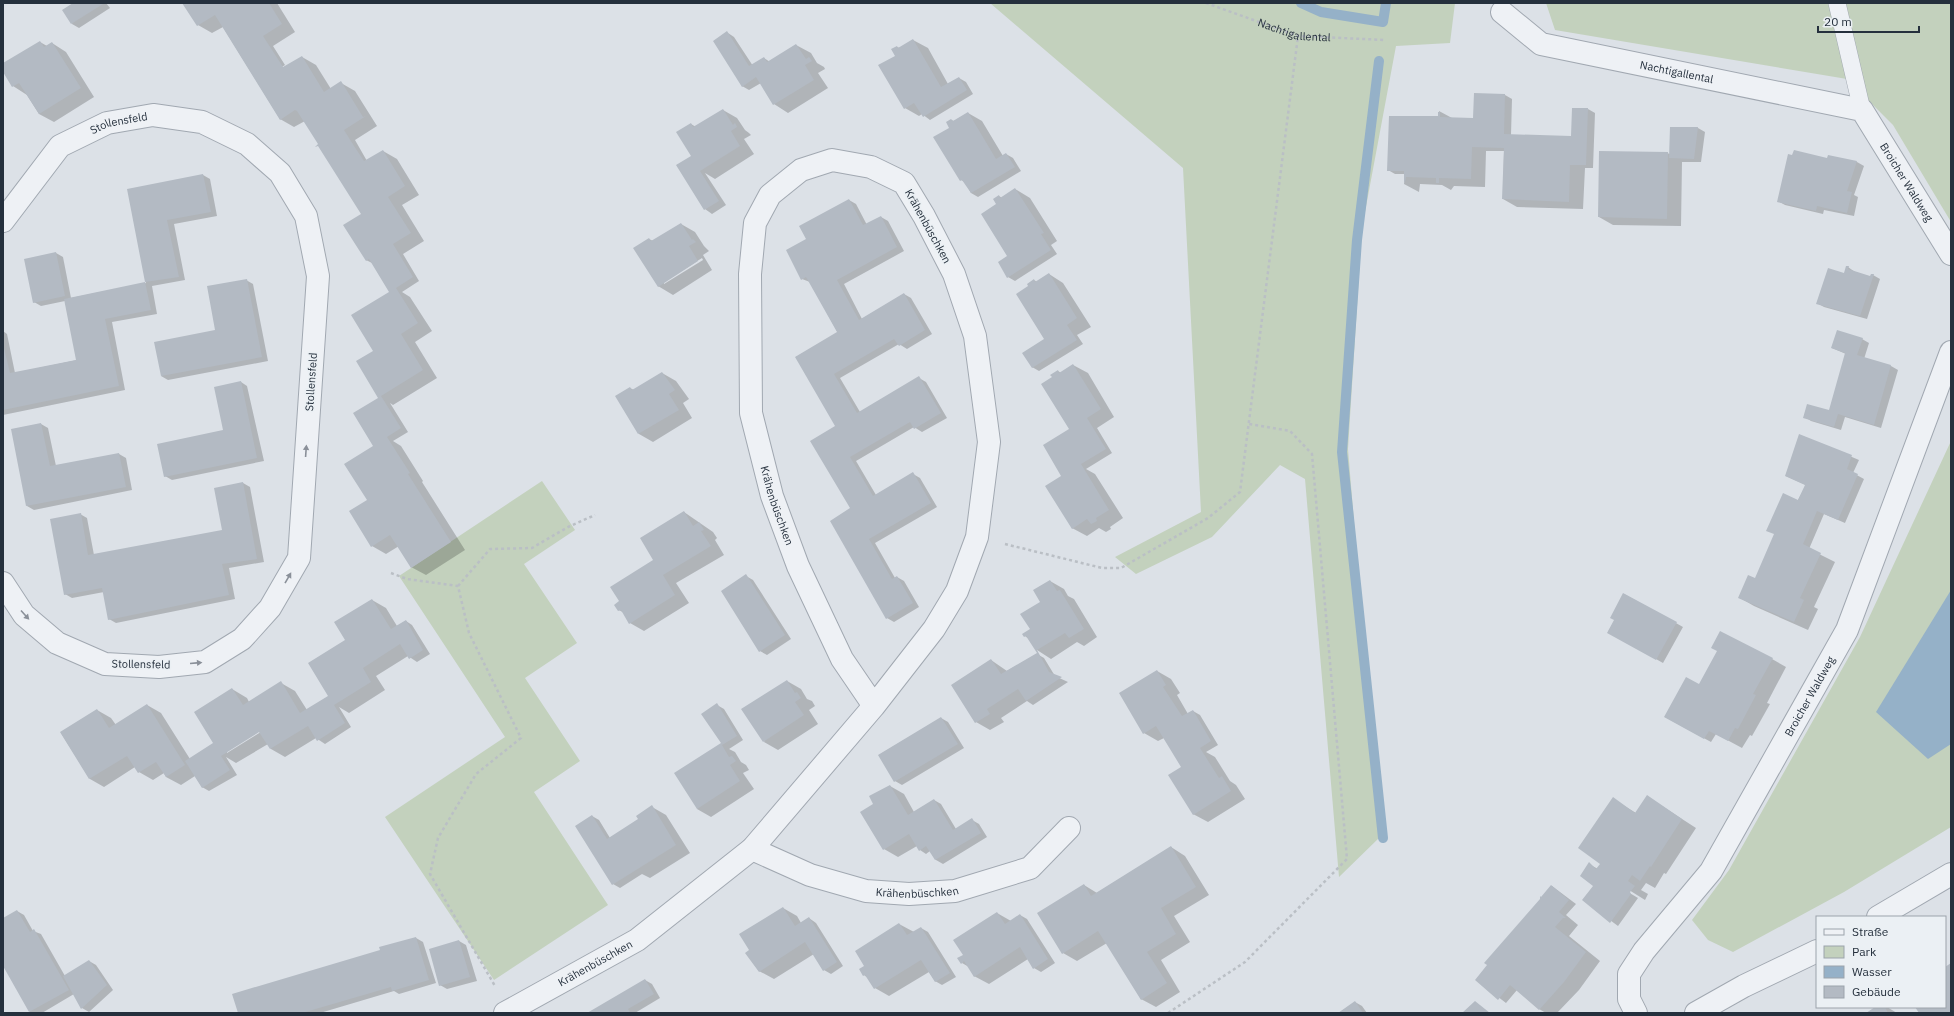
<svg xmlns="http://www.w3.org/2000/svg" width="1954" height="1016" viewBox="0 0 1954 1016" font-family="'IBM Plex Sans',sans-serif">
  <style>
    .green { fill: #c3d1bd }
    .water { fill: #95b1c8 }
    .shadow { fill: #0003; fill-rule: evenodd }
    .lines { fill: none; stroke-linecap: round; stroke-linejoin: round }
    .stream { stroke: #95b1c8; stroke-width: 10 }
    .building { fill: #b3bac3 }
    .lane-casing { stroke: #a1a8b1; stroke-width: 18 }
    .street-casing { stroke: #a1a8b1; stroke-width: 24 }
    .path { stroke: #babfc5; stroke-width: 2.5; stroke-dasharray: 3 3; stroke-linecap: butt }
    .lane { stroke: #eef1f5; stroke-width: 17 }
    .street { stroke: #eef1f5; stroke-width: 22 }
    .oneway { fill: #8a9099 }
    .labels { text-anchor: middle; stroke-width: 3.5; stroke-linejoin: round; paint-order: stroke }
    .street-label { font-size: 11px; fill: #25303d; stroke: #ebf0f4 }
  </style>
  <rect width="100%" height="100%" fill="#dce1e7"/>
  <path class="green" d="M990 3H1455L1450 43 1396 46 1362 228 1348 449 1380 837 1339 877 1305 479 1280 465 1212 537 1136 574 1115 557 1201 512 1183 168Z
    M1546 3H1951V222L1893 125 1847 79 1555 30Z
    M1951 441V827L1844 892 1733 952 1708 940 1692 920 1729 870 1860 637Z
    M542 481 575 530 524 564 577 643 525 678 580 761 534 792 608 905 494 980 385 817 505 737 399 576Z"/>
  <path class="water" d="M1951 590V744L1928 759 1876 712Z"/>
  <path class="shadow" d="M75 3H106L110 8 79 28 72 24Z
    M184 3H277L295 32 273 46 285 65 259 81 302 57 316 65 331 89 341 83 355 91 377 126 355 140 367 161 383 151 397 159 419 195 402 205 424 241 403 254 419 281 402 292 410 297 432 331 415 342 437 378 393 405 390 403 408 432 393 441 401 446 423 481 422 482 465 550 426 575 411 567 399 546 386 554 372 546 368 500 380 398 375 351 391 292 374 264 366 260 362 214 305 121 294 127 280 119 223 27 212 33 198 25Z
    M728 33 734 37 753 66 764 58 770 62 796 45 811 53 817 63 824 67 825 69 818 73 828 88 788 113 774 104 761 83 749 90 742 86Z
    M913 40 928 48 948 84 959 78 966 82 973 94 930 120 922 114 919 116 905 108 896 56 897 47 900 48Z
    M40 42 47 46 52 43 66 52 94 97 54 122 39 114 27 95 13 86 3 70V65Z
    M1505 95 1512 99 1511 135 1572 137 1588 109 1595 113 1593 168H1585L1583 209 1517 207 1503 199 1504 151H1486L1485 187 1454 186 1451 190 1442 185 1420 184 1419 192 1404 184 1405 174H1395L1388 170 1439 117V111L1452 118 1473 119Z
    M723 110 737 118 745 130 749 133 751 135 744 139 754 154 715 179 705 173 726 205 712 214 705 209 677 165 693 158 691 124 696 127Z
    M968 113 982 121 1003 156 1006 154 1013 158 1021 171 978 197 971 193 965 182 961 180 950 128 951 120 954 121Z
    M1671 128H1698L1705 132 1701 162H1682L1681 226 1613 225 1599 217 1667 153 1670 154Z
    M1828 156 1857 162 1864 166 1854 195 1858 197 1854 216 1824 210 1823 214 1785 205 1778 201 1828 160Z
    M203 175 210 179 217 216 174 224 185 280 152 286 157 314 112 322 125 390 3 415V331L7 334 15 373 77 360 65 301 41 306 34 302 56 253 63 257 71 298 146 283 128 190Z
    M1015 189 1030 198 1057 241 1051 245 1057 254 1015 281 1008 277 1009 256 998 205 999 196 1002 198Z
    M849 200 856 204 867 225 881 217 888 221 904 251 844 284 862 319 904 294 911 298 932 334 907 349 899 344 840 378 860 412 919 378 926 382 947 418 922 432 914 427 856 461 876 495 913 474 920 478 937 507 875 543 895 578 897 577 904 581 919 607 894 622 887 618 852 509 836 426 796 357 838 333 810 282 802 279 807 240Z
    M681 224 695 232 704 246 709 251 703 255 712 270 673 295 658 286 649 239 653 241ZM702 258 703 260 664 284V282Z
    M1848 267 1855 272 1871 277 1873 275 1880 279 1867 319 1824 307 1817 303 1844 274Z
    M1049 274 1063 283 1091 327 1077 335 1083 344 1039 371 1032 367 1046 339 1030 287 1034 280 1037 282Z
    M246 280 253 284 268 361 168 380 161 376 216 331Z
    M1862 339 1869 343 1864 359 1891 366 1898 370 1881 428 1845 417 1841 430 1811 421 1805 417 1830 411 1846 354 1832 348Z
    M1073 365 1088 373 1114 417 1097 428 1112 453 1086 469 1095 474 1123 518 1110 527 1111 529 1106 532 1099 528 1087 536 1072 528 1063 476 1070 429 1053 377 1058 371 1061 373Z
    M662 373 676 381 689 399 683 403 692 418 653 442 639 434 630 388 634 390Z
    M241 382 247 386 264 461 172 480 165 476 224 430Z
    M41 424 48 428 56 466 119 454 126 458 132 490 34 510 27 506Z
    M1800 435 1859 460 1853 473 1864 479 1845 523 1824 514 1809 549 1835 562 1814 607 1818 609 1808 630 1754 606 1740 598 1755 580 1806 485 1786 476Z
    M243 483 250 487 264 562 229 568 235 599 116 623 109 619 104 592 72 598 65 594 80 514 87 518 94 555 223 531Z
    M684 512 713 532 717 538 715 540 724 555 676 583 689 603 644 631 630 623 624 613 619 610 621 601 655 560Z
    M746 576 753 580 791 639 767 655 760 651Z
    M1050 581 1064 589 1068 596 1074 599 1097 637 1084 646 1077 642 1051 659 1037 650 1029 639 1025 636 1031 630Z
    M1624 594 1683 627 1663 663 1608 632 1615 620Z
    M372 600 386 608 397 626 406 621 412 625 430 654 417 662 408 656 376 676 385 690 349 713 339 707 351 727 325 744 316 738 285 757 271 749 268 744 236 763 226 757 237 775 209 791 202 787 195 776 181 785 166 777 164 773 153 780 139 772 135 767 104 787 90 779 61 733 97 710 111 718 116 725 147 705 161 713 190 759 213 744 232 689 247 698 249 702 281 683 295 691 307 710 329 696 346 640ZM263 729 264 730 227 753V751Z
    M1037 654 1044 658 1055 676 1068 682 1033 705 1027 701 1001 718 1004 722 990 730 976 722 991 660 1007 671Z
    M1772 659 1786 667 1767 703 1770 704 1752 736 1750 735 1742 748 1716 734 1711 742 1665 717Z
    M1157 671 1171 679 1180 693 1177 695 1188 714 1193 711 1200 715 1218 745 1206 752 1215 757 1230 781 1236 785 1245 799 1208 822 1193 814 1183 767 1164 738 1158 741 1144 733Z
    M787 681 801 689 807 699 812 701 815 706 809 710 818 724 778 750 764 742Z
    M717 705 724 709 743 740 729 749 735 752 741 762 746 765 749 770 743 773 754 789 711 817 697 809 722 744Z
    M941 718 948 722 964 748 902 785 895 781 879 755Z
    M890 786 904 794 914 812 934 800 941 804 956 829 972 820 979 824 987 837 943 864 936 860 930 851 926 854 920 850 917 846 898 857 884 849 875 804Z
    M1648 797 1696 828 1666 874 1664 873 1655 888 1646 883 1641 890 1648 894 1645 900 1629 890 1628 892 1638 898 1618 926 1583 900 1595 886 1589 864 1598 869 1602 863 1613 799 1636 813Z
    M652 807 666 815 690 853 650 878 642 874 620 888 613 884 592 816 599 820 610 838 640 819Z
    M1171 847 1185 856 1209 895 1174 916 1190 942 1161 960 1180 992 1156 1007 1141 999 1107 943 1077 961 1063 953 1084 885 1097 893Z
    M1552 886 1576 904 1566 915 1578 925 1569 936 1600 961 1579 990 1557 1013H1546L1539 1009 1517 990 1506 1003 1476 980Z
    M783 908 797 916 801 923 809 918 816 923 843 966 831 974 824 970 814 954 774 979 759 971 746 953 751 950Z
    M17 911 24 915 33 931 41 934 65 976 89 961 96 965 113 990 89 1012 82 1008 74 994 42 1013 30 1012 3 964V919Z
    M997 913 1011 921 1020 915 1027 919 1055 963 1041 972 1034 968 1028 959 989 984 974 976 969 967 962 963 964 955Z
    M899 924 914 932 921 928 928 932 956 977 942 985 935 981 929 972 889 996 875 988 868 978 864 975 865 966Z
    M416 938 423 942 436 983 399 994 394 991 320 1013H239L381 951Z
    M459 941 466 945 477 981 447 989 440 985Z
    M645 980 652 984 660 998 635 1013H589Z
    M1355 1002 1362 1006 1367 1013H1339Z
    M1877 1007H1887L1897 1013H1868Z"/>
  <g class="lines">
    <path class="stream" d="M1301 3 1321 12 1383 22 1386 3
      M1379 61 1357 240 1342 452 1383 838"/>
  </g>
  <path class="building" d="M73 3H102L103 4 71 24 62 10Z
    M182 3H269L282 24 263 36 283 67 302 56 324 92 341 81 363 117 366 116 344 130 354 146 364 161 383 150 405 186 388 197 411 233 393 244 413 277 396 288 418 323 401 334 423 370 381 396 401 428 387 437 410 473 408 474 451 542 411 568 390 535 371 547 349 511 367 500 344 464 373 446 353 413 378 398 356 361 373 351 351 315 389 292 369 259 366 261 343 225 361 214 318 146 315 147 318 144 297 111 295 110 280 120 215 15 197 26Z
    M727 31 749 66 764 57 767 62 796 44 806 59 809 57 812 61 805 65 814 80 773 105 756 77 742 87 713 41Z
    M913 39 941 87 959 77 967 90 923 117 914 103 904 109 878 65 895 56 891 49 897 46 898 48Z
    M40 41 44 47 52 42 81 88 39 114 19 83 12 87 3 72V63Z
    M1474 93 1505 94 1504 134 1571 136 1572 108H1588L1586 165H1570L1569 202 1502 199 1504 148 1472 147 1471 179 1439 178V183H1436V178L1406 177 1405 182H1404V171H1387L1389 116H1438V112H1440V117L1473 118Z
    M723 109 733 125 735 123 737 127 731 131 740 146 700 171 719 201 704 210 676 165 691 156 676 132 691 123 693 127Z
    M968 112 996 159 1006 153 1015 167 971 193 962 180 960 181 933 137 949 128 946 122 951 119 953 121Z
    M1670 127H1698L1694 159 1669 158Z
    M1794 150 1827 158 1828 155 1857 161 1847 191 1852 192 1847 213 1817 206 1816 211 1777 202 1788 154 1792 155Z
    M1599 151 1668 152 1667 219 1598 217Z
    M203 174 211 212 167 220 179 277 145 282 127 189Z
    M1015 188 1044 233 1041 234 1051 250 1007 278 998 262 1007 256 981 214 996 204 993 199 999 195 1000 198Z
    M849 199 863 225 881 216 897 247 837 280 859 320 904 293 925 330 899 346 894 339 834 374 857 413 919 376 941 413 914 429 910 422 850 457 873 496 913 472 931 503 869 539 892 579 897 576 913 603 886 619 830 521 850 508 810 441 835 426 795 357 837 332 806 277 801 280 786 250 806 239 799 226Z
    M681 223 692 240 693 239 696 242 689 246 698 261 658 287 633 248 649 238 651 241Z
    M56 252 65 296 33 303 24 259Z
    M1846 266H1849L1848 269 1870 276 1871 274H1874L1860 316 1816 304 1828 268 1844 273Z
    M1049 273 1077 318 1067 325 1077 340 1032 368 1022 353 1044 339 1016 294 1028 286 1027 284 1034 279 1035 282Z
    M247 279 262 357 161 376 154 342 215 330 207 286Z
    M145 282 151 310 105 319 119 386 3 410V344L10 373 76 360 64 299Z
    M1837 330 1863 338 1857 355 1891 365 1874 425 1838 414 1834 427 1803 418 1807 404 1829 410 1845 353 1831 348Z
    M1073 364 1101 409 1087 418 1106 449 1081 464 1109 510 1096 518 1097 521 1091 524 1087 519 1072 529 1045 486 1061 476 1043 445 1069 429 1041 384 1052 377 1050 375 1058 370 1059 373Z
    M662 372 675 390 669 394 679 410 638 434 615 396 630 387 632 390Z
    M241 381 257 458 164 477 157 444 223 430 214 387Z
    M41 423 50 466 119 453 126 487 26 506 11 429Z
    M1799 434 1852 455 1847 469 1858 474 1838 520 1817 511 1809 530 1803 544 1821 553 1800 598 1804 600 1794 622 1738 598 1748 575 1755 578 1774 534 1766 531 1783 493 1798 500 1805 485 1785 476Z
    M243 482 257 559 222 564 229 595 108 620 102 588 64 595 50 519 81 513 88 555 222 530 214 488Z
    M684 511 693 526 699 522 704 530 701 531 711 546 663 575 675 595 629 624 621 610 618 611 614 605 619 601 610 587 653 560 640 538Z
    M746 574 785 635 759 652 721 591Z
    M1050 580 1057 591 1060 590 1084 629 1069 638 1065 633 1037 650 1049 672 1062 677 1026 701 1018 689 987 709 990 714 975 723 951 685 991 659 1001 674 1037 653 1026 636 1024 637 1022 634 1030 629 1020 614 1040 602 1033 590Z
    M1623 593 1677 622 1656 660 1607 633 1614 620 1610 618Z
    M372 599 391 629 406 620 423 650 409 659 400 644 363 668 371 682 334 705 345 723 317 741 308 726 270 749 259 732 221 756 230 770 202 788 185 761 213 743 194 712 232 688 243 705 281 681 300 713 328 696 308 663 345 640 334 622Z
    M1720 631 1773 658 1753 694 1756 695 1738 729 1735 728 1728 741 1709 731 1704 739 1664 717 1686 677 1699 684 1717 651 1711 648Z
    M1157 670 1166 685 1163 687 1182 716 1193 710 1211 741 1200 748 1219 778 1222 776 1231 791 1193 815 1168 775 1181 767 1156 726 1143 734 1119 693Z
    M787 680 795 693 797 692 801 698 795 702 804 715 763 742 741 709Z
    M717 703 737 736 722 745 729 757 732 756 736 761 730 765 740 781 697 809 674 773 721 743 701 714Z
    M147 704 185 765 166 777 156 762 138 773 127 756 89 779 60 732 97 709 109 728Z
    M941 717 958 744 894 782 878 755Z
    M890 785 908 815 934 799 953 830 972 818 981 833 935 860 926 846 919 851 909 834 883 850 860 812 873 804 869 796Z
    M1647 795 1682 819 1651 867 1650 866 1640 881 1632 875 1628 881 1635 886 1630 892 1631 894 1610 923 1582 900 1593 886 1580 876 1589 862 1596 869 1600 864 1578 848 1613 797 1635 813Z
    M652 805 676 845 612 885 575 826 592 815 607 839 638 819 636 816Z
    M1171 846 1196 887 1161 908 1176 934 1147 952 1167 983 1141 1000 1098 931 1062 954 1037 913 1084 884 1091 896Z
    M1551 885 1569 900 1559 912 1566 918H1563L1555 927 1586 952 1564 982 1539 1010 1510 985 1498 1000 1475 980 1487 965 1484 963 1540 899V896L1541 897Z
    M783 907 795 926 809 917 837 962 823 971 805 942 759 972 745 953 749 950 739 934Z
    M17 910 30 932 34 929 69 990 29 1012 3 966V918Z
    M997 912 1005 924 1020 914 1048 959 1033 969 1020 947 974 977 964 961 961 964 957 958 963 955 953 940Z
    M899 923 907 935 921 927 950 973 935 982 921 960 874 989 865 975 863 976 859 969 864 966 855 951Z
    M416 937 429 980 392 991 391 987 302 1013H238L232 994 380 950 379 947Z
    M459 940 470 977 439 986 429 949Z
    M89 960 107 985 81 1009 63 976Z
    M1951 963V1013H1919L1915 1007H1945V967Z
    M645 979 654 994 628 1009 630 1013H587Z
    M1355 1001 1363 1013H1338Z
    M1475 1001 1490 1013H1462Z
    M1875 1007H1885L1888 1013H1866Z"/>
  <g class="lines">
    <defs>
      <path id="lane" d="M1837 3 1862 110"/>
      <g id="street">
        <path id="s2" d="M1502 12 1541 44 1862 110 1951 254"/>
        <path id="s3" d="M3 221 60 146 107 123 153 115 202 122 247 144 280 173 306 216 318 276 299 558 270 608 242 639 205 662 159 667 105 664 57 643 24 615 3 583"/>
        <path id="s4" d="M752 849 810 875 866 891 909 894 955 891 1030 868 1069 828"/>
        <path d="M1878 917 1951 874"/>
        <path id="s5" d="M505 1013 637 940 752 849 874 706 934 629 957 591 977 537 989 442 975 336 954 274 924 216 904 183 871 167 832 160 801 170 770 195 755 223 750 274 751 413 772 496 798 566 842 659 874 706"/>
        <path id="s6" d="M1636 1013 1629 999V974L1644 951 1711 871 1847 630 1951 352"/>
        <path d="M1696 1013 1744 986 1817 951"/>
      </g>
    </defs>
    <use href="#lane" class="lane-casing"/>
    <use href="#street" class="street-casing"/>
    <g class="path">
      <path id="s1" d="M1206 3 1298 36 1385 40"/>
      <path d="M1005 544 1102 568H1121L1208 518 1240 492 1298 36"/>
      <path d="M391 573 407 579 458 586 469 633 521 738 476 774 438 838 430 874 495 986"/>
      <path d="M458 586 490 549 532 548 568 527 595 515"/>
      <path d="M1168 1013 1245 962 1347 859 1312 454 1290 431 1249 424"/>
    </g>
    <use href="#lane" class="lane"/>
    <use href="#street" class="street"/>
  </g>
  <defs><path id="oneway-solid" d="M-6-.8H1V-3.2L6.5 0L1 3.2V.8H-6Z"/></defs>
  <g class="oneway">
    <use href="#oneway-solid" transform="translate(306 451) rotate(-86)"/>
    <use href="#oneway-solid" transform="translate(288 578) rotate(-60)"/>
    <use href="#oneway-solid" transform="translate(25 615) rotate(48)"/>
    <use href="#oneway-solid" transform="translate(196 663) rotate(-5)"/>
  </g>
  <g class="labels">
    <g class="street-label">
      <text dy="4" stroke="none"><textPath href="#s1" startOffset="93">Nachtigallental</textPath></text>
      <text dy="4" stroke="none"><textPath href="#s2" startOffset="189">Nachtigallental</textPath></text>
      <text dy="4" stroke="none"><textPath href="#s3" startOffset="158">Stollensfeld</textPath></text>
      <text dy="4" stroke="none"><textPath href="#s2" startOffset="463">Broicher Waldweg</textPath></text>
      <text transform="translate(928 226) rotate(61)" y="4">Krähenbüschken</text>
      <text transform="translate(311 382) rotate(-86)" y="4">Stollensfeld</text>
      <text dy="4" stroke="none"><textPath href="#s5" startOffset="1524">Krähenbüschken</textPath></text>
      <text transform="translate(141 664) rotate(1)" y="4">Stollensfeld</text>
      <text dy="4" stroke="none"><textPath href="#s6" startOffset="373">Broicher Waldweg</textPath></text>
      <text dy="4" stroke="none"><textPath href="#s4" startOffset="173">Krähenbüschken</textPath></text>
      <text dy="4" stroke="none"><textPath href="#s5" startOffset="103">Krähenbüschken</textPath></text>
    </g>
  </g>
  <rect width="1954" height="1016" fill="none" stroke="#25303d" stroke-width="8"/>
  <rect x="1816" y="916" width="130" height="92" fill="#ebf0f4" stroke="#9ca3ab"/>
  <rect x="1824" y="929" width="20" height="6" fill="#eef1f5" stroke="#9ca3ab"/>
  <text x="1852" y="936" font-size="12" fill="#25303d">Straße</text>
  <rect x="1824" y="946" width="20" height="12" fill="#c3d1bd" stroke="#9ca3ab"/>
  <text x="1852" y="956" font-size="12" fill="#25303d">Park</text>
  <rect x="1824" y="966" width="20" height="12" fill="#95b1c8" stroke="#9ca3ab"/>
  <text x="1852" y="976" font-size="12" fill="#25303d">Wasser</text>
  <rect x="1824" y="986" width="20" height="12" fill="#b3bac3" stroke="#9ca3ab"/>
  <text x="1852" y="996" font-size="12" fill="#25303d">Gebäude</text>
  <path d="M1818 26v6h101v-6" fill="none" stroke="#25303d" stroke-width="2"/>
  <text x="1824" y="26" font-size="12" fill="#25303d" stroke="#ebf0f4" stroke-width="3" paint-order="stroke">20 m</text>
</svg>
